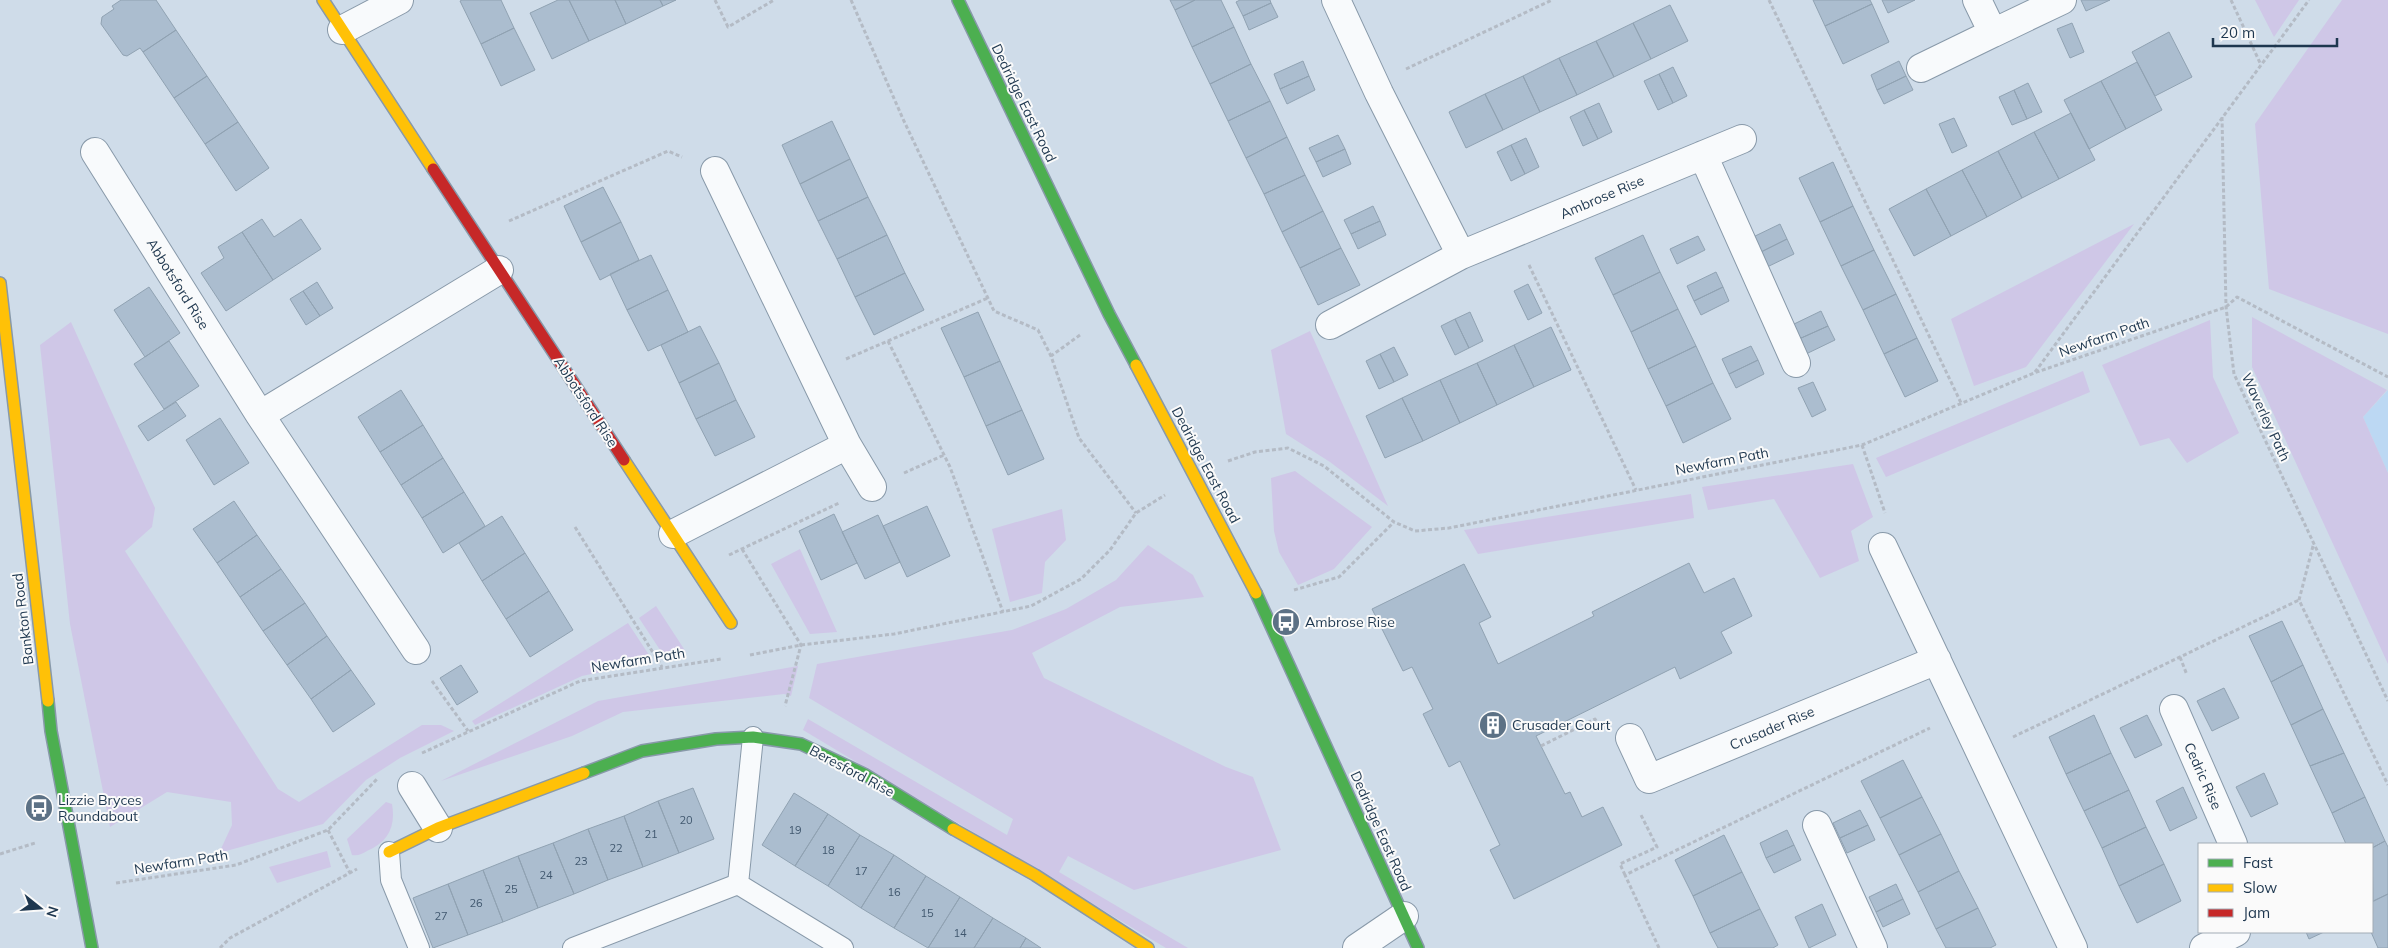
<svg xmlns="http://www.w3.org/2000/svg" width="2388" height="948" viewBox="0 0 2388 948" font-family="Mulish,sans-serif">
  <style>
    .built { fill: #bcd8f3 }
    .green { fill: #cfc7e7 }
    .building { fill: #abbdcf; stroke: #90a2b2 }
    .lines { fill: none; stroke-linecap: round; stroke-linejoin: round }
    .lane-casing { stroke: #8899a9; stroke-width: 22 }
    .street-casing { stroke: #8899a9; stroke-width: 30 }
    .fast-casing { stroke: #8899a9; stroke-width: 14 }
    .slow-casing { stroke: #8899a9; stroke-width: 14 }
    .jam-casing { stroke: #8899a9; stroke-width: 14 }
    .path { stroke: #b4bbc5; stroke-width: 3; stroke-dasharray: 4 2.5; stroke-linecap: butt }
    .lane { stroke: #f8fafc; stroke-width: 20 }
    .street { stroke: #f8fafc; stroke-width: 28 }
    .fast { stroke: #4caf50; stroke-width: 11 }
    .slow { stroke: #ffc107; stroke-width: 11 }
    .jam { stroke: #c62828; stroke-width: 11 }
    .labels { text-anchor: middle; stroke-width: 4; stroke-linejoin: round; paint-order: stroke }
    .number-label { font-size: 11px; fill: #41586f }
    .street-label { font-size: 14px; fill: #1e374f; stroke: #fafafa }
    .poi-label { font-size: 14px; fill: #1e374f; stroke: #fafafa; text-anchor: start }
  </style>
  <rect width="100%" height="100%" fill="#cfdce9"/>
  <path class="built" d="M2388 390V473L2363 417Z"/>
  <path class="green" d="M2255 0H2299L2274 37Z
    M2342 0H2388V334L2269 289 2255 124Z
    M2134 224 2026 367 1974 386 1951 319Z
    M2252 317 2387 390 2363 417 2388 473V664L2252 367Z
    M2210 320 2213 377 2239 433 2187 463 2169 438 2140 446 2102 365Z
    M71 322 155 508 152 527 125 551 278 789 299 802 422 725H441L454 731 400 758 366 780 323 824 219 853 232 825 231 802 167 792 110 827 70 624 40 345Z
    M1310 331 1388 506 1330 462 1286 434 1271 350Z
    M2083 371 2090 392 1886 477 1876 458Z
    M1853 464 1873 517 1851 531 1859 561 1820 578 1774 499 1708 510 1702 487Z
    M1295 471 1372 527 1334 569 1298 585 1279 552 1274 531 1271 478Z
    M1691 494 1694 518 1478 554 1464 530Z
    M1062 509 1066 540 1045 562 1042 593 1010 602 992 529Z
    M1148 545 1193 575 1204 597 1120 607 1032 653 1044 678 1226 767 1253 777 1281 850 1134 890 1068 856 1059 872 1188 948H1166L803 730 808 719 1007 835 1013 819 809 698 817 664 1012 630 1066 609 1116 580Z
    M800 549 837 632 810 634 771 564Z
    M656 606 686 652 664 656 639 618Z
    M628 623 653 661 582 676 475 725 472 721Z
    M798 666 791 696 784 694 623 712 572 736 441 781 598 701Z
    M386 802 392 804C396 827 388 842 367 851 362 854 358 856 352 855L347 839Z
    M327 851 331 867 277 883 269 867Z"/>
  <path class="building" d="M121 0H156L176 30 143 52 140 48 127 56 123 55 101 24 102 17 114 9 112 6Z
    M462 0H501L514 28 481 44 460 1Z
    M558 0H569L589 41 552 59 530 13Z
    M569 0H615L626 24 589 41Z
    M615 0H660L663 6 626 24Z
    M660 0H676L663 6Z
    M1170 0H1195L1175 10Z
    M1195 0H1221L1234 27 1192 47 1175 10Z
    M1240 0H1270L1271 3 1243 16 1236 2Z
    M1813 0H1870L1872 4 1825 26Z
    M1882 0H1915L1888 13Z
    M2081 0H2110L2086 11Z
    M1271 3 1278 17 1249 30 1243 16Z
    M1872 4 1889 42 1843 64 1825 26Z
    M1670 5 1688 41 1651 59 1633 23Z
    M1633 23 1651 59 1614 77 1596 41Z
    M2072 23 2084 52 2070 58 2057 29Z
    M1234 27 1251 64 1210 84 1192 47Z
    M514 28 535 70 501 86 481 44Z
    M176 30 207 76 174 98 143 52Z
    M2169 32 2192 77 2155 96 2132 52Z
    M1596 41 1614 77 1577 95 1559 58Z
    M1559 58 1577 95 1540 112 1523 76Z
    M1303 61 1309 76 1280 89 1274 74Z
    M1899 61 1906 76 1877 90 1871 75Z
    M2137 62 2162 110 2126 129 2101 81Z
    M1251 64 1270 101 1228 121 1210 84Z
    M1673 67 1687 96 1673 103 1659 74Z
    M1659 74 1673 103 1658 110 1644 81Z
    M207 76 238 122 205 144 174 98Z
    M1309 76 1315 90 1287 104 1280 89Z
    M1523 76 1540 112 1503 130 1485 94Z
    M1906 76 1913 90 1884 104 1877 90Z
    M2101 81 2126 129 2089 149 2064 100Z
    M2028 83 2042 112 2027 119 2014 90Z
    M2014 90 2027 119 2012 125 1999 97Z
    M1485 94 1503 130 1466 148 1449 112Z
    M1270 101 1287 137 1246 158 1228 121Z
    M1599 103 1612 132 1598 139 1584 110Z
    M1584 110 1598 139 1583 146 1570 117Z
    M2071 113 2095 160 2059 179 2034 132Z
    M1954 118 1967 146 1952 153 1939 124Z
    M832 121 850 159 800 184 782 145Z
    M238 122 269 168 236 191 205 144Z
    M2034 132 2059 179 2022 198 1998 151Z
    M1338 135 1345 149 1316 162 1309 148Z
    M1287 137 1305 175 1264 194 1246 158Z
    M1526 138 1539 167 1525 174 1511 145Z
    M1511 145 1525 174 1511 181 1497 152Z
    M1345 149 1351 164 1323 177 1316 162Z
    M1998 151 2022 198 1987 217 1962 170Z
    M850 159 868 197 818 221 800 184Z
    M1833 162 1853 206 1820 222 1799 178Z
    M1962 170 1987 217 1951 236 1926 189Z
    M1305 175 1323 211 1282 232 1264 194Z
    M603 187 621 222 581 242 564 206Z
    M1926 189 1951 236 1914 256 1889 209Z
    M868 197 887 235 837 259 818 221Z
    M1373 206 1380 221 1351 234 1344 220Z
    M1853 206 1874 250 1841 266 1820 222Z
    M1323 211 1341 248 1300 268 1282 232Z
    M262 219 274 237 301 219 321 249 273 280 242 232Z
    M1380 221 1386 235 1358 249 1351 234Z
    M621 222 639 260 600 280 581 242Z
    M1780 224 1787 239 1759 253 1751 238Z
    M242 232 273 280 226 311 201 273 224 258 218 247Z
    M887 235 905 273 855 297 837 259Z
    M1643 235 1660 272 1613 295 1595 258Z
    M1698 236 1705 250 1677 264 1670 249Z
    M1787 239 1794 254 1765 268 1759 253Z
    M1341 248 1360 285 1318 305 1300 268Z
    M1874 250 1896 294 1863 310 1841 266Z
    M651 255 668 290 627 310 610 274Z
    M1660 272 1678 309 1631 332 1613 295Z
    M1716 272 1723 287 1694 301 1687 286Z
    M905 273 924 310 874 335 855 297Z
    M317 282 333 308 320 316 303 291Z
    M1528 284 1542 313 1528 320 1514 291Z
    M149 287 180 333 145 357 114 310Z
    M1723 287 1729 301 1701 315 1694 301Z
    M668 290 688 332 648 351 627 310Z
    M303 291 320 316 306 325 290 299Z
    M1896 294 1917 338 1884 354 1863 310Z
    M1678 309 1696 346 1648 369 1631 332Z
    M1821 311 1828 326 1799 339 1792 325Z
    M978 312 1000 361 964 377 941 328Z
    M1470 312 1483 341 1469 348 1455 319Z
    M1455 319 1469 348 1455 355 1441 326Z
    M700 326 719 363 679 383 661 345Z
    M1828 326 1835 340 1806 354 1799 339Z
    M1551 327 1571 370 1534 387 1514 345Z
    M1917 338 1938 381 1905 397 1884 354Z
    M169 341 199 386 164 409 134 364Z
    M1514 345 1534 387 1497 405 1477 363Z
    M1696 346 1713 383 1666 406 1648 369Z
    M1751 346 1758 360 1729 374 1722 359Z
    M1394 347 1408 375 1394 382 1380 354Z
    M1380 354 1394 382 1379 389 1366 361Z
    M1758 360 1764 374 1736 388 1729 374Z
    M1000 361 1022 410 986 426 964 377Z
    M719 363 736 400 696 419 679 383Z
    M1477 363 1497 405 1460 423 1440 380Z
    M1440 380 1460 423 1423 441 1402 398Z
    M1813 382 1826 410 1812 417 1798 388Z
    M1713 383 1731 419 1683 443 1666 406Z
    M401 390 423 425 380 452 358 417Z
    M1402 398 1423 441 1385 458 1366 416Z
    M736 400 755 437 715 456 696 419Z
    M176 402 186 416 148 441 138 426Z
    M1022 410 1044 459 1008 475 986 426Z
    M220 418 249 463 214 485 186 440Z
    M423 425 443 458 401 485 380 452Z
    M443 458 464 492 422 518 401 485Z
    M464 492 485 526 443 553 422 518Z
    M234 501 257 535 217 563 193 529Z
    M927 506 950 556 907 577 883 526Z
    M834 514 857 563 821 580 799 531Z
    M878 515 900 562 865 579 842 532Z
    M502 516 525 553 482 581 459 543Z
    M257 535 281 569 240 597 217 563Z
    M525 553 549 591 506 619 482 581Z
    M1689 563 1704 593 1734 578 1752 616 1721 632 1732 653 1680 679 1675 667 1536 736 1565 794 1570 792 1582 817 1603 807 1622 845 1514 899 1490 850 1500 845 1460 761 1449 767 1423 714 1433 709 1412 667 1403 671 1372 609 1464 564 1491 617 1479 623 1498 664 1594 616 1592 612Z
    M281 569 305 603 263 631 240 597Z
    M549 591 573 630 530 657 506 619Z
    M305 603 327 636 287 665 263 631Z
    M2282 621 2303 665 2271 682 2249 636Z
    M327 636 351 670 311 699 287 665Z
    M461 665 478 692 457 705 440 678Z
    M2303 665 2323 709 2291 725 2271 682Z
    M351 670 375 704 333 732 311 699Z
    M2224 688 2239 718 2212 731 2197 701Z
    M2323 709 2344 753 2310 766 2291 725Z
    M2094 715 2111 753 2066 774 2049 737Z
    M2147 715 2162 745 2135 758 2120 728Z
    M2111 753 2129 790 2084 811 2066 774Z
    M2344 753 2365 797 2332 813 2310 766Z
    M1903 760 1922 797 1880 818 1861 781Z
    M2264 773 2278 804 2251 817 2236 787Z
    M2183 787 2197 818 2170 831 2156 801Z
    M693 788 714 839 679 853 658 801Z
    M2129 790 2146 827 2102 848 2084 811Z
    M794 793 828 814 795 866 762 845Z
    M1922 797 1941 834 1899 855 1880 818Z
    M2365 797 2385 841 2372 848V844H2346L2332 813Z
    M658 801 679 853 643 867 624 816Z
    M1860 810 1868 825 1840 838 1833 823Z
    M828 814 860 835 828 886 795 866Z
    M624 816 643 867 608 880 588 829Z
    M1868 825 1875 840 1847 853 1840 838Z
    M2146 827 2164 864 2119 886 2102 848Z
    M588 829 608 880 574 894 553 843Z
    M1787 830 1794 845 1766 858 1760 843Z
    M1941 834 1959 871 1918 892 1899 855Z
    M860 835 894 855 861 908 828 886Z
    M1724 835 1742 872 1693 896 1675 860Z
    M2385 841 2388 847V894L2373 901 2372 848Z
    M553 843 574 894 538 908 518 856Z
    M1794 845 1801 860 1774 873 1766 858Z
    M894 855 926 876 894 928 861 908Z
    M518 856 538 908 503 922 483 870Z
    M2164 864 2181 901 2137 923 2119 886Z
    M483 870 503 922 468 935 448 884Z
    M1959 871 1978 908 1936 929 1918 892Z
    M1742 872 1760 909 1710 933 1693 896Z
    M926 876 960 897 928 948 894 928Z
    M448 884 468 935 433 948 413 898Z
    M1896 884 1903 899 1876 912 1869 897Z
    M2388 894V948H2378L2371 932 2372 902Z
    M960 897 993 918 974 948H928Z
    M1903 899 1910 914 1883 927 1876 912Z
    M1822 904 1836 935 1809 948 1795 917Z
    M1978 908 1996 945 1990 948H1946L1936 929Z
    M1760 909 1778 945 1773 948H1718L1710 933Z
    M993 918 1026 938 1020 948H974Z
    M2306 932H2324L2309 939Z
    M1026 938 1041 948H1020Z"/>
  <g class="lines">
    <defs>
      <path id="lane" d="M389 852 391 880 419 948
        M738 884 753 737
        M573 948 738 884 843 948"/>
      <path id="street" d="M1336 0 1379 93 1461 255 1742 139
        M1977 0 1993 33 2062 0
        M342 30 399 0
        M1921 68 1993 33
        M95 152 260 415
        M1703 155 1796 363
        M1330 325 1461 255
        M847 445 872 487
        M673 534 847 445 715 171
        M1883 547 2073 948
        M416 650 260 415 499 270
        M2174 709 2233 844
        M1630 738 1649 779 1937 660
        M412 786 438 828
        M1817 825 1873 948
        M1357 948 1404 916
        M2204 948 2236 932"/>
      <path id="fast" d="M958 0 1109 314 1136 365
        M1256 593 1418 948
        M48 701 51 731 92 948
        M584 773 642 751 716 739 753 737 801 744 864 774 953 829"/>
      <path id="slow" d="M323 0 433 169
        M0 283 48 701
        M1136 365 1256 593
        M624 460 731 623
        M953 829 1035 875 1148 948
        M389 852 438 828 584 773"/>
      <path id="jam" d="M433 169 624 460"/>
    </defs>
    <use href="#lane" class="lane-casing"/>
    <use href="#street" class="street-casing"/>
    <use href="#fast" class="fast-casing"/>
    <use href="#slow" class="slow-casing"/>
    <use href="#jam" class="jam-casing"/>
    <path class="path" d="M715 0 728 27 774 0
      M851 0 903 119 994 311 1038 330 1051 356
      M1769 0 1962 405
      M2231 0 2261 65
      M1406 69 1552 0
      M2222 117 2226 307 2234 374 2388 701
      M509 221 668 151 682 157
      M1529 265 1636 490
      M1080 335 1051 356 1079 438 1136 513
      M888 341 950 467 1003 612
      M846 359 988 298
      M2035 372 2309 0
      M1862 445 1885 513
      M1228 461 1255 452 1288 448 1324 466 1394 522 1415 531 1449 528 1862 445 2034 373 2226 307 2237 297 2388 377
      M904 473 944 455
      M575 527 662 667
      M2313 546 2299 600 2388 785
      M742 549 801 645 785 706
      M729 555 839 503
      M1294 590 1339 577 1394 522
      M750 655 801 645 894 634 1031 606 1081 579 1110 550 1136 513 1165 495
      M2180 657 2187 675
      M432 681 468 731
      M2013 737 2299 600
      M1541 746 1595 719 1598 724
      M422 753 580 681 721 659
      M328 830 350 873
      M0 854 35 843
      M1625 875 1620 864 1657 847 1640 813
      M116 883 236 865 328 830 378 778
      M220 948 230 938 357 869
      M1659 948 1625 875 1930 728"/>
    <use href="#lane" class="lane"/>
    <use href="#street" class="street"/>
    <use href="#fast" class="fast"/>
    <use href="#slow" class="slow"/>
    <use href="#jam" class="jam"/>
  </g>
  <defs>
    <symbol id="bus-disc" viewBox="-11 -11 22 22"><circle r="9.5" fill="#5c7185" stroke="#fafafa"/><path d="M-5-6H5V4H4V6H2V4H-2V6H-4V4H-5ZM-3.5-4V0h7V-4ZM-3.5 1.2v1.5H-2V1.2ZM2 1.2v1.5H3.5V1.2Z" fill="#fff"/></symbol>
    <symbol id="building-disc" viewBox="-11 -11 22 22"><circle r="9.5" fill="#5c7185" stroke="#fafafa"/><path d="M-4-6H4V6H1V3H-1V6H-4ZM-2.5-4.3h1.7v1.8h-1.7ZM.8-4.3h1.7v1.8H.8ZM-2.5-1h1.7V.8h-1.7ZM.8-1h1.7V.8H.8Z" fill="#fff"/></symbol>
  </defs>
  <g fill-rule="evenodd">
    <use href="#bus-disc" x="1270" y="606" width="32" height="32"/>
    <use href="#building-disc" x="1477" y="709" width="32" height="32"/>
    <use href="#bus-disc" x="23" y="792" width="32" height="32"/>
  </g>
  <g class="labels">
    <g class="number-label">
      <text x="686" y="824">20</text>
      <text x="795" y="834">19</text>
      <text x="651" y="838">21</text>
      <text x="616" y="852">22</text>
      <text x="828" y="854">18</text>
      <text x="581" y="865">23</text>
      <text x="861" y="875">17</text>
      <text x="546" y="879">24</text>
      <text x="511" y="893">25</text>
      <text x="894" y="896">16</text>
      <text x="476" y="907">26</text>
      <text x="927" y="917">15</text>
      <text x="441" y="920">27</text>
      <text x="960" y="937">14</text>
    </g>
    <g class="street-label">
      <text transform="translate(1024 103) rotate(64)" y="5">Dedridge East Road</text>
      <text transform="translate(1602 197) rotate(-23)" y="5">Ambrose Rise</text>
      <text transform="translate(178 284) rotate(58)" y="5">Abbotsford Rise</text>
      <text transform="translate(2104 337) rotate(-19)" y="5">Newfarm Path</text>
      <text transform="translate(586 402) rotate(57)" y="5">Abbotsford Rise</text>
      <text transform="translate(2266 417) rotate(65)" y="5">Waverley Path</text>
      <text transform="translate(1722 461) rotate(-11)" y="5">Newfarm Path</text>
      <text transform="translate(1206 465) rotate(62)" y="5">Dedridge East Road</text>
      <text transform="translate(23 619) rotate(-97)" y="5">Bankton Road</text>
      <text transform="translate(638 660) rotate(-9)" y="5">Newfarm Path</text>
      <text transform="translate(1772 728) rotate(-23)" y="5">Crusader Rise</text>
      <text transform="translate(852 771) rotate(28)" y="5">Beresford Rise</text>
      <text transform="translate(2203 776) rotate(66)" y="5">Cedric Rise</text>
      <text transform="translate(1381 831) rotate(66)" y="5">Dedridge East Road</text>
      <text transform="translate(181 862) rotate(-9)" y="5">Newfarm Path</text>
    </g>
    <g class="poi-label">
      <text x="1305" y="627">Ambrose Rise</text>
      <text x="1512" y="730">Crusader Court</text>
      <text x="58" y="805">Lizzie Bryces<tspan x="58" dy="16">Roundabout</tspan></text>
    </g>
  </g>
  <rect x="2198" y="843" width="175" height="90" fill="#fafafa" stroke="#a2acb6"/>
  <rect x="2208" y="859" width="25" height="8" fill="#4caf50" stroke="#a2acb6"/>
  <text x="2243" y="868" font-size="15" fill="#1e374f">Fast</text>
  <rect x="2208" y="884" width="25" height="8" fill="#ffc107" stroke="#a2acb6"/>
  <text x="2243" y="893" font-size="15" fill="#1e374f">Slow</text>
  <rect x="2208" y="909" width="25" height="8" fill="#c62828" stroke="#a2acb6"/>
  <text x="2243" y="918" font-size="15" fill="#1e374f">Jam</text>
  <g transform="translate(40 908) rotate(107)" stroke="#fafafa" stroke-width="4" paint-order="stroke">
  <path d="M0-4L9 19L0 12L-9 19Z" fill="#1e374f"/>
  <text y="-8" font-size="14" font-weight="bold" text-anchor="middle" fill="#1e374f">N</text>
  </g>
  <path d="M2213 38v8h124v-8" fill="none" stroke="#1e374f" stroke-width="2.5"/>
  <text x="2220" y="38" font-size="15" fill="#1e374f" stroke="#fafafa" stroke-width="4" paint-order="stroke">20 m</text>
</svg>
